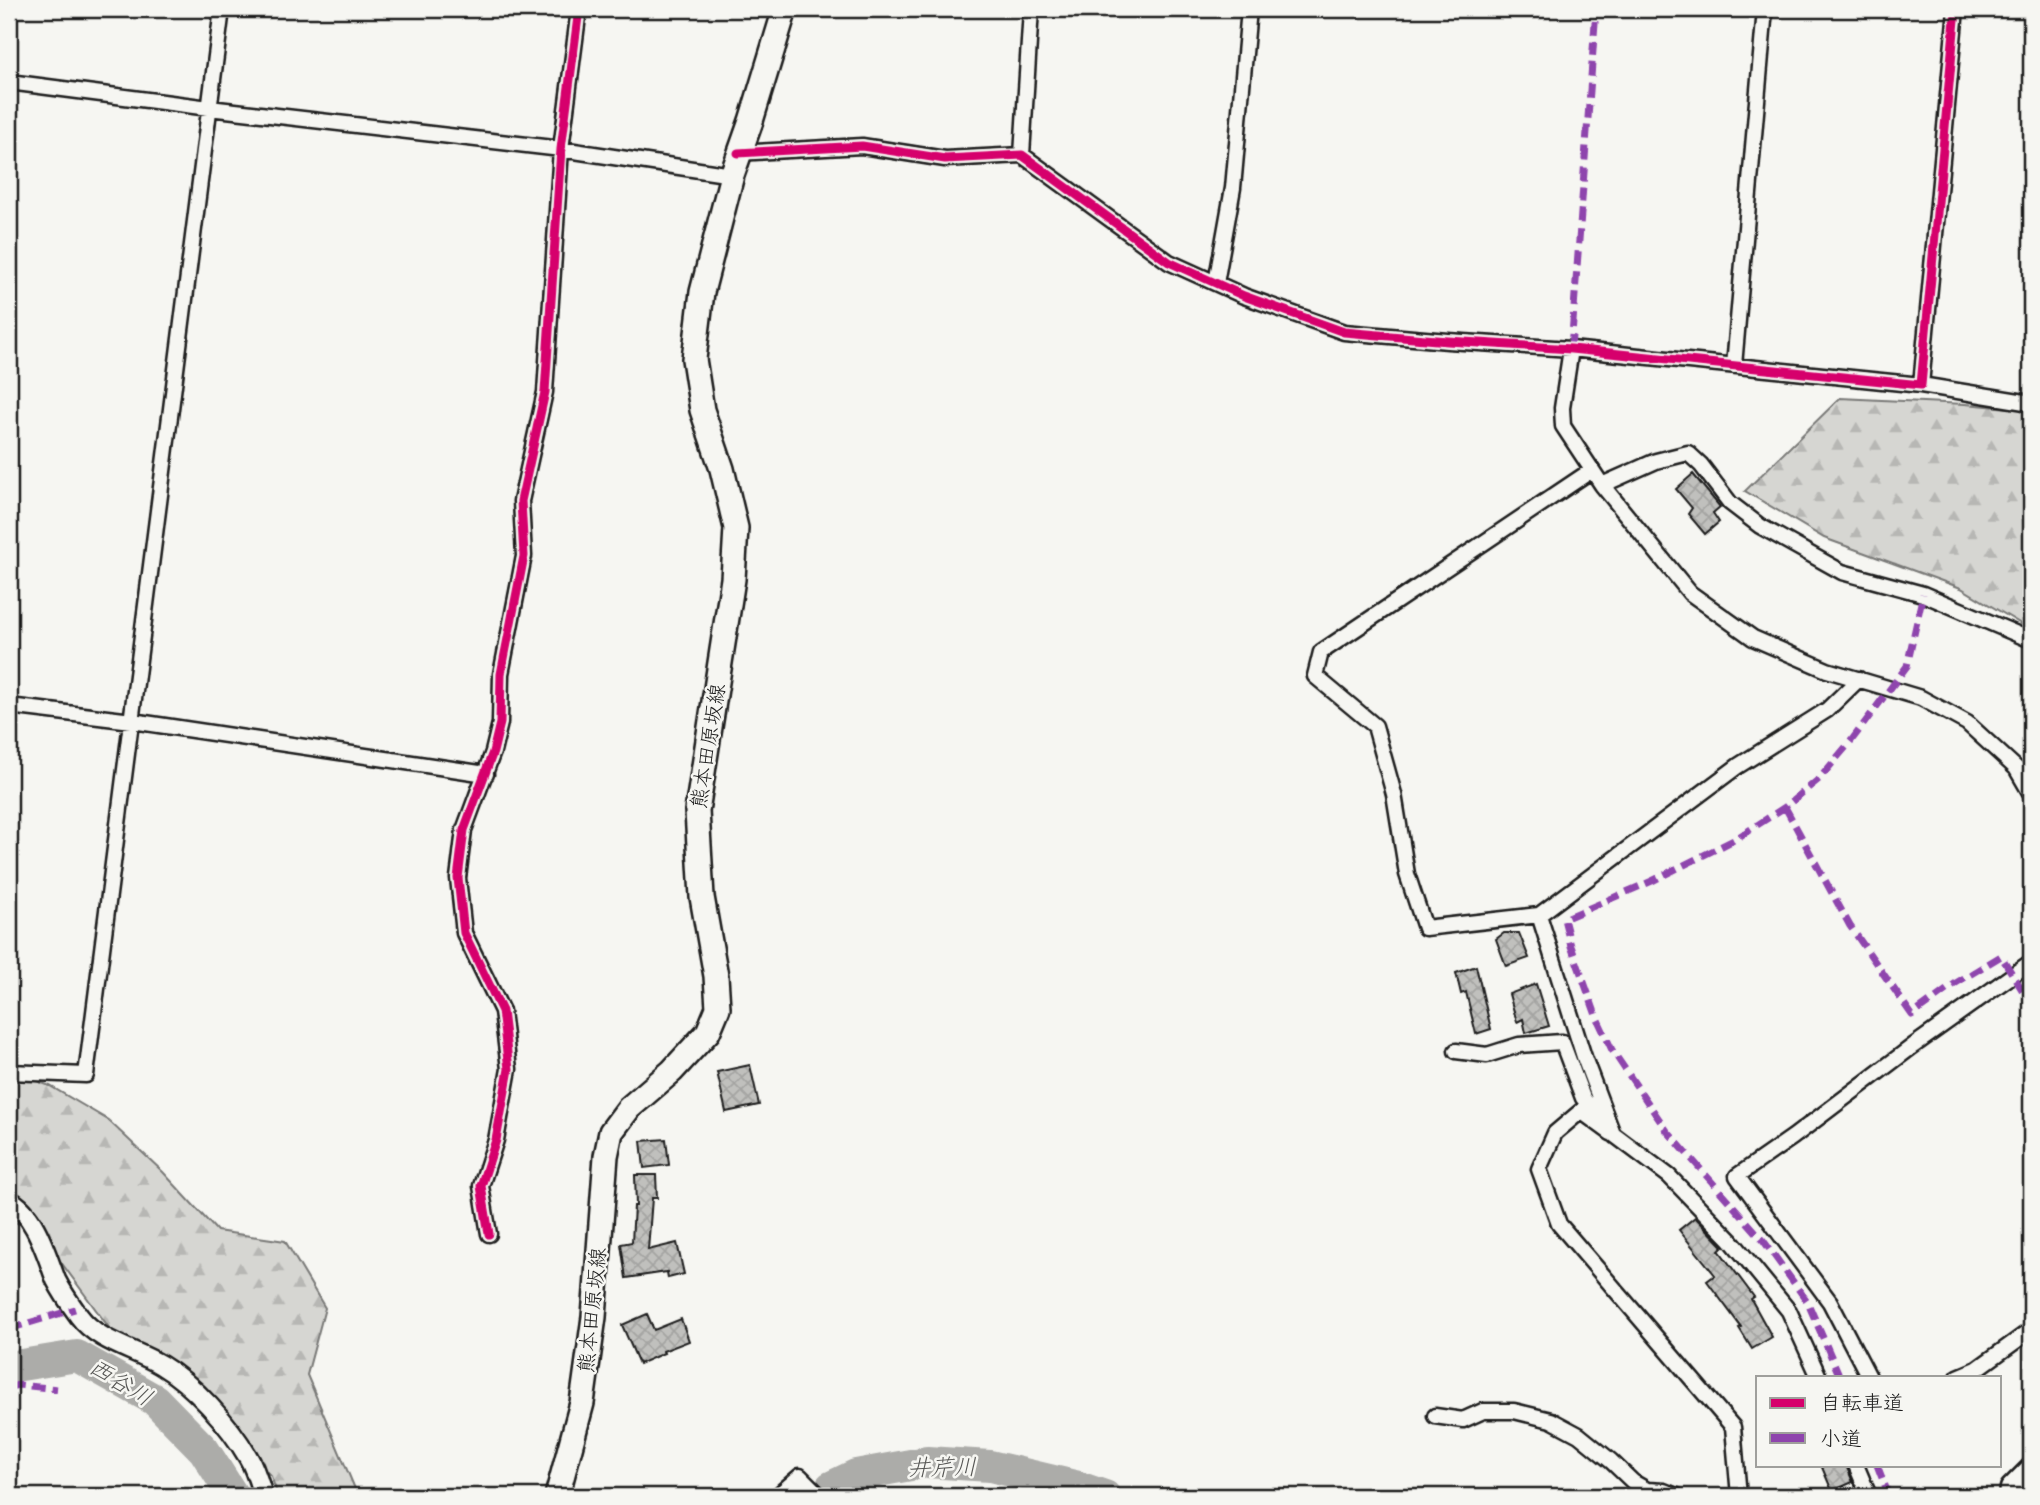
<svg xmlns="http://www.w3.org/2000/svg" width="2040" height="1505" viewBox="0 0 2040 1505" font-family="'Architects Daughter','Klee One',sans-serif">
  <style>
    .forest { fill: url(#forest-firs); stroke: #797977; stroke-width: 2 }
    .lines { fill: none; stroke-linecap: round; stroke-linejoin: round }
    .river { stroke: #acaca9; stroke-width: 32 }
    .building { fill: url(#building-cross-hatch); stroke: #1c1c1c; stroke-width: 2 }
    .minor-casing { stroke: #1c1c1c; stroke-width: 19 }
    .tertiary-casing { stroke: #1c1c1c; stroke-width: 23 }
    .primary-casing { stroke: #1c1c1c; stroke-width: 28 }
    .minor { stroke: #f6f6f2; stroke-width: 14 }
    .tertiary { stroke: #f6f6f2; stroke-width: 18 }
    .primary { stroke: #f6f6f2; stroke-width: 23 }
    .quiet { stroke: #8e44ad; stroke-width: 7; stroke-dasharray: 14 7; stroke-linecap: butt }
    .cycleway-casing { stroke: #f6f6f2; stroke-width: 13 }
    .cycleway { stroke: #d6006c; stroke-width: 9 }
    .labels { text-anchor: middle; stroke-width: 5; stroke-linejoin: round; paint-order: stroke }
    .street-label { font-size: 21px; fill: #1c1c1c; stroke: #f6f6f2 }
    .water-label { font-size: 23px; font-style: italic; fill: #565654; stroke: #f6f6f2 }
  </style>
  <defs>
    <pattern id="forest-firs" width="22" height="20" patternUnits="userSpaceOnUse" patternTransform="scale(1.75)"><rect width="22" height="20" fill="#d6d6d2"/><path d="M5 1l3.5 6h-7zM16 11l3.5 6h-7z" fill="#b7b7b4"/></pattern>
    <pattern id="building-cross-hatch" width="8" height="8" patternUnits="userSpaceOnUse" patternTransform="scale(1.75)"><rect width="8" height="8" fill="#c0c0bd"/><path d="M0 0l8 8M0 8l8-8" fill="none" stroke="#a4a4a2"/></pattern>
  </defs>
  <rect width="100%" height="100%" fill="#f6f6f2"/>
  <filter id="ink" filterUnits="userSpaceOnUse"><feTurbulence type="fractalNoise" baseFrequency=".0143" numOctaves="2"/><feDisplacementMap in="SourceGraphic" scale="14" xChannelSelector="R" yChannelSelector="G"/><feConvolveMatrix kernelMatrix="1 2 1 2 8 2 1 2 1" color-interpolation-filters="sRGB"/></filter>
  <g filter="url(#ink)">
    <path class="forest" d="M1840 398 1965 404 2031 410V630L1961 588 1824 538 1745 491Z
      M9 1071 50 1086 108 1120 163 1172 217 1231 285 1241 325 1308 307 1375 358 1496H278L271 1476 163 1370 116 1337 38 1231 9 1220Z"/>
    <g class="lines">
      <path class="river" d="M9 1367 77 1356 155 1400 204 1450 233 1496
        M824 1496 831 1487 856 1475 927 1462 990 1466 1079 1487 1105 1496"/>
    </g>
    <path class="building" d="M1693 474 1720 507 1713 513 1719 522 1705 534 1688 514 1692 508 1676 489Z
      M1504 933H1519L1529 958 1506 966 1496 939Z
      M1476 966 1491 1029 1476 1034 1466 992 1461 994 1456 973Z
      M1536 984 1549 1026 1526 1033 1523 1019 1517 1022 1509 994Z
      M750 1065 759 1105 726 1112 717 1072Z
      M666 1139 669 1165 644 1168 641 1141Z
      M635 1175H656L657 1198H652L648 1250 677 1243 684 1274 668 1278 667 1272 626 1278 621 1244 632 1242 634 1206H636Z
      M1695 1217 1723 1246 1719 1250 1754 1297 1751 1299 1772 1337 1752 1349 1739 1328 1741 1327 1707 1281 1715 1275 1679 1230Z
      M647 1314 654 1330 681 1319 689 1341 663 1351 664 1353 639 1364 622 1325Z
      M1821 1465H1846L1853 1482 1832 1491Z"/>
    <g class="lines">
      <defs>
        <path id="minor" d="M9 82 209 108 561 149 732 175
          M738 153 862 146 945 159 1022 155 1169 262 1244 296 1344 332 1448 341 1571 349 1921 385 1956 9
          M1022 155 1031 9
          M1216 283 1233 188 1249 9
          M1571 349 1562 408 1563 426 1602 485 1656 461 1688 453 1701 465 1730 503 1760 526 1842 572 1923 594 2031 640
          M1734 366 1765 9
          M1921 385 2031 403
          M1592 470 1321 652 1315 676 1375 726 1394 794 1407 874 1425 928 1539 915 1738 766 1827 710 1859 679
          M1602 485 1690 593 1753 638 1827 670 1921 698 1967 723 2016 768 2031 794
          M9 706 132 721 486 774
          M1539 915 1585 1060 1613 1134 1669 1176 1731 1240 1789 1311 1819 1377
          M1456 1051 1487 1055 1519 1045 1562 1042 1583 1098 1598 1117
          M9 1072 86 1075 222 9
          M1611 1133 1581 1111 1555 1133 1539 1169 1559 1224 1733 1427 1739 1496
          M489 1234 481 1186 496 1140 509 1069 502 1011 464 933 458 878 464 830 493 752 500 723 501 674 524 556 521 501 545 392 561 149 579 9
          M1869 1377 1830 1302 1737 1176 1793 1137 1913 1046 2031 962
          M1958 1377 1977 1369 2031 1330
          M1435 1416 1463 1420 1483 1411H1514L1551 1420 1579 1435 1611 1461 1633 1482 1647 1490 1664 1491 1677 1496
          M1856 1465 1869 1496
          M777 1496 800 1476 820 1496"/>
        <path id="tertiary" d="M9 1200C35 1213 46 1254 56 1280 62 1292 71 1305 79 1316 98 1342 135 1349 161 1365 193 1384 229 1424 248 1457 255 1468 259 1483 263 1496
          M2009 1496 2010 1488 2031 1467"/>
        <path id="primary" d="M557 1496 582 1403 594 1317 606 1156 611 1132 629 1108 672 1071 708 1032 718 1008 716 976 702 897 697 811 733 579 736 528 722 469 702 410 694 359 702 292 732 175 751 121 785 9"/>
      </defs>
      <use href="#minor" class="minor-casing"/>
      <use href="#tertiary" class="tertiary-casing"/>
      <use href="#primary" class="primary-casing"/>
      <use href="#minor" class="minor"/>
      <use href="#tertiary" class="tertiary"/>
      <use href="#primary" class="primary"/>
      <path class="quiet" d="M1571 349 1596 9
        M1785 807 1850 926 1912 1015 1956 983 2001 956 2031 1004
        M9 1329 75 1309
        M1840 1377 1807 1301 1763 1240 1667 1131 1612 1050 1597 1018 1571 946 1564 919 1652 881 1734 840 1785 807 1819 779 1851 741 1907 666 1923 594
        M9 1387 19 1385 57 1389
        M1877 1465 1889 1496"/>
      <defs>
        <path id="cycleway" d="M738 153 862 146 945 159 1022 155 1169 262 1244 296 1344 332 1448 341 1571 349 1921 385 1956 9
          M489 1234 481 1186 496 1140 509 1069 502 1011 464 933 458 878 464 830 493 752 500 723 501 674 524 556 521 501 545 392 561 149 579 9"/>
      </defs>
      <use href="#cycleway" class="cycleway-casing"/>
      <use href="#cycleway" class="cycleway"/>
    </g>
  </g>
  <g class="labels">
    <g class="street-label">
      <text transform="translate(708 746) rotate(-81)" y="7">熊本田原坂線</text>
      <text transform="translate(592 1310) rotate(-84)" y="7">熊本田原坂線</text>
    </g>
    <g class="water-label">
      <text transform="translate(121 1382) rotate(31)" y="8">西谷川</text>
      <text transform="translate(942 1467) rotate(-1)" y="8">井芹川</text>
    </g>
  </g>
  <rect width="2040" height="1505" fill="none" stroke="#f6f6f2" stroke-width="35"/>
  <rect x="18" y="18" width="2005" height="1470" fill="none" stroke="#1c1c1c" stroke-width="2.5" filter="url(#ink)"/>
  <rect x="1756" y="1376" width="245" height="91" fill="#f6f6f2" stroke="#9f9f9c" stroke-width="2"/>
  <rect x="1770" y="1398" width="35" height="10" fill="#d6006c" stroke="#9f9f9c" stroke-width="2"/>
  <text x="1820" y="1410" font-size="21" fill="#1c1c1c">自転車道</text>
  <rect x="1770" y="1433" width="35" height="10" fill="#8e44ad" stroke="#9f9f9c" stroke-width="2"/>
  <text x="1820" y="1446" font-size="21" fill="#1c1c1c">小道</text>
</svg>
